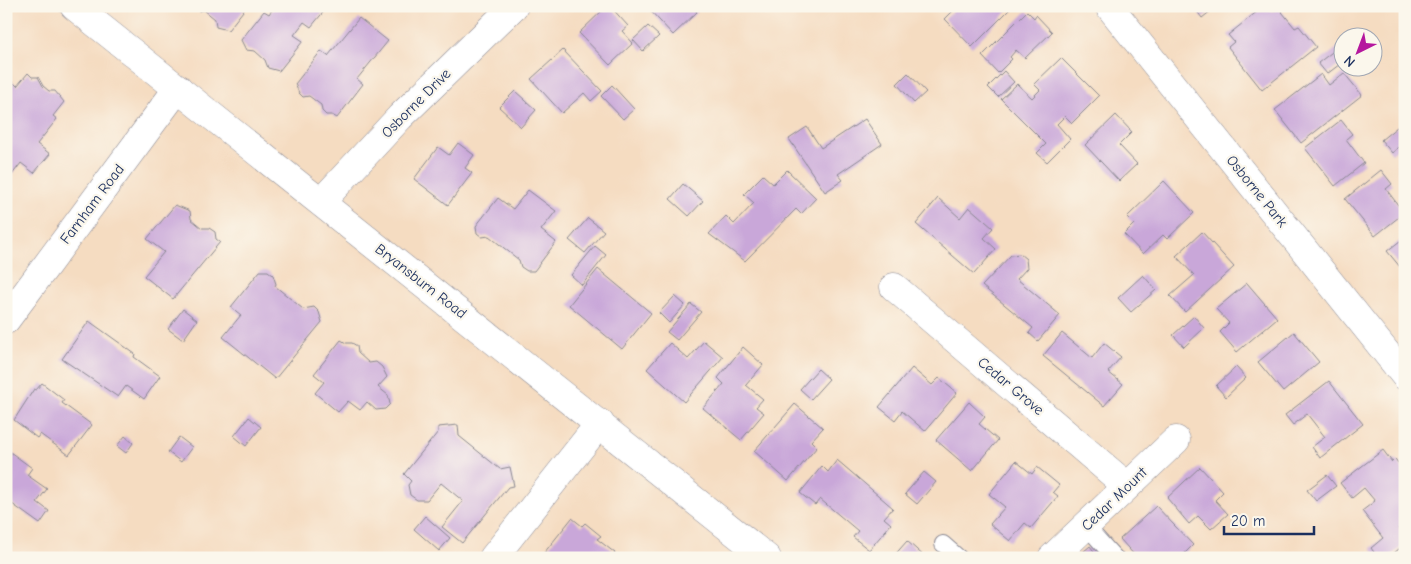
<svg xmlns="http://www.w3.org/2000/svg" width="1411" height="564" viewBox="0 0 1411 564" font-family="'Comic Neue',sans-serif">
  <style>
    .building { fill: #c9a7d9 }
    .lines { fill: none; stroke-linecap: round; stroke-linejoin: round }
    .lane-casing { stroke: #888690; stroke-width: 18 }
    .street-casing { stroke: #888690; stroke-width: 29 }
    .secondary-casing { stroke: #888690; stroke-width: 29 }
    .lane { stroke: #fff; stroke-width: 16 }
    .street { stroke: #fff; stroke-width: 28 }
    .secondary { stroke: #fff; stroke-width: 28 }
    .labels { text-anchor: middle; stroke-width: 4.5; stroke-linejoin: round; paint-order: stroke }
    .street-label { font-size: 15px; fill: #1b2f5e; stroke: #fbf7ec }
  </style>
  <rect width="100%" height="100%" fill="#fbf7ec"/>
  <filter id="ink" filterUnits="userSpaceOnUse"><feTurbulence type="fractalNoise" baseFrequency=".02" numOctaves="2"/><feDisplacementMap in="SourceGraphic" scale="10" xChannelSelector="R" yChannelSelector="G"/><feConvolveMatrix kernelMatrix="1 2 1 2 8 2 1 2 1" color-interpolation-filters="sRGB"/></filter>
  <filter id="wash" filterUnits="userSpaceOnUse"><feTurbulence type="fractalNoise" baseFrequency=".0096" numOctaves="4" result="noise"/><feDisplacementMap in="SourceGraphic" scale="20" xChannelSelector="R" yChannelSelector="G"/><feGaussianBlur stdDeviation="1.12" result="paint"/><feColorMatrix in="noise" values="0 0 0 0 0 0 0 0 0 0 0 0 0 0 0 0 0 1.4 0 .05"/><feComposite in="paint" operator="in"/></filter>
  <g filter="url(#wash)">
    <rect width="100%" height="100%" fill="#f5dcc1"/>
    <g id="blocks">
      <path class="building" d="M193 6H247L228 30 216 27 215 19 204 10 199 11Z
        M275 6H320L325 10 311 27 304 22 294 35 303 41 279 71 268 68 265 60 255 51 246 50 241 40 264 11 269 14Z
        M607 6H610L628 26 622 31 633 43 610 65 579 33Z
        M646 6H691L697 12 673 35Z
        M958 6H1013L972 47 945 19Z
        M1193 6H1217L1202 18Z
        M1264 6H1268L1273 11 1278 7 1295 28 1299 26 1316 47 1262 90 1228 47 1234 42 1228 35Z
        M1027 11 1034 18 1036 15 1052 32 1025 58 1016 50 1010 57 1012 59 998 73 982 56Z
        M359 18 388 41 357 79 363 84 337 118 332 115H326L322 111 321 105 309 96 303 97 299 93 295 84 321 51 328 56Z
        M648 26 659 36 643 51 633 40Z
        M1340 46 1344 51V61L1327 74 1318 63Z
        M563 50 602 91 591 101 584 93 562 113 531 79Z
        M1061 58 1099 96 1072 123 1065 116 1057 124 1070 139 1047 162 1037 153 1046 144 1001 99 1017 84 1032 98 1040 90 1034 84Z
        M1004 71 1014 82 998 97 988 87Z
        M28 73 32 77H38L43 86 49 91H55L64 102 53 116 57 119 37 144 50 154 34 173 21 163 8 180 6 90 13 82 17 86Z
        M908 73 926 92 914 103 897 84Z
        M1344 73 1362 95 1301 143 1275 110 1321 74 1329 85Z
        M612 85 634 109 623 119 601 96Z
        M515 91 536 110 521 127 499 107Z
        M1116 115 1132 132 1119 145 1137 164 1119 181 1085 145Z
        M865 119 882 144 838 174 843 180 825 192 789 139 807 127 821 148Z
        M1341 120 1352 134 1346 139 1364 163 1335 186 1305 148Z
        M1402 123 1405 127V142L1392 153 1381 140Z
        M458 143 474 155 465 168 472 173 448 205 414 179 438 147 449 155Z
        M787 170 816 198 801 214 796 209 745 261 709 234 726 216 734 224 754 203 744 194 763 175 773 184Z
        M1381 170 1392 184 1386 189 1404 213 1375 236 1345 199Z
        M1164 181 1194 213 1167 239 1163 235 1143 254 1124 234 1134 224 1127 217Z
        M683 184 703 201 689 216 670 199Z
        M528 190 556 211 541 230 556 242 534 271H527L521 267 519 260 489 236 482 237 477 233 476 226 498 198 513 209Z
        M938 198 960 218 969 207 993 228 984 238 996 249 974 274 916 224Z
        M175 205 190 211 191 219 202 228H209L215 232 216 239 220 242 173 299 144 276 164 252 147 239Z
        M588 218 604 231 585 253 569 240Z
        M1202 232 1234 267 1185 312 1170 296 1194 275 1176 256Z
        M1405 237V273L1387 251Z
        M595 246 606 255 582 285 571 275Z
        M1020 254 1026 259 1027 268 1017 279 1060 315 1038 341 1029 333 1033 328 982 286 1011 255Z
        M598 269 651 313 622 349 569 305Z
        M260 271H268L273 275 276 284 275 286 303 309 314 307 319 312 322 322 275 379 223 337 241 315 231 307Z
        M1143 275 1156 290 1131 312 1118 298Z
        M1247 283 1277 318 1237 352 1220 332 1229 323 1216 309Z
        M675 296 685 305 669 323 659 313Z
        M691 304 701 312 677 340 667 332Z
        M183 309 197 320 183 340 168 329Z
        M1194 316 1204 328 1184 347 1173 335Z
        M89 321 135 354 134 357 160 376 144 399 126 386 118 397 62 359Z
        M1294 332 1319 362 1283 392 1258 362Z
        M1062 333 1092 358 1104 343 1121 357 1108 372 1123 384 1104 406 1043 356Z
        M341 340 346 343H352L357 346 358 353 369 363 376 362 382 367 387 377 378 387 388 395 390 404 385 409 376 410 367 402 360 410 348 401 338 412 315 393 324 382 314 374Z
        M704 341 723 357 684 402 647 369 670 343 688 359Z
        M743 347 763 365 746 385 763 399 756 407 764 413 741 440 703 408 724 384 718 378Z
        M1236 367 1246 378 1226 397 1216 386Z
        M912 368 932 385 939 378 957 393 925 431 902 411 895 420 879 407Z
        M818 369 829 379 811 399 800 389Z
        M1329 381 1363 424 1320 458 1312 447 1325 437 1307 414 1293 425 1285 415Z
        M42 383 64 400 62 403 92 425 69 455 40 434 37 438 14 420 34 389 36 390Z
        M969 402 985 417 979 424 998 440 972 471 936 440Z
        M795 404 823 428 811 441 817 447 788 481 754 451Z
        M249 417 261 427 246 446 234 436Z
        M458 425 459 436 500 469 510 467 514 486 508 487 462 543 442 527 463 501 441 483 427 500H417L410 495 408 485 411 481 404 474 438 432V427Z
        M125 436 133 443 126 453 117 446Z
        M179 437 192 447 181 462 168 452Z
        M6 449 32 468 27 475 47 489 37 502 49 511 40 524 8 501 6 504Z
        M1383 450 1392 462 1395 459 1405 471V523L1399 528 1405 536V544L1388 558H1378L1371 548 1383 538 1362 511 1375 501 1364 488 1352 498 1340 483Z
        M837 460 893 508 884 518 891 524 869 550 853 537 858 531 820 499 815 505 800 493 822 466 828 472Z
        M1016 461 1032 474 1037 467 1059 485 1053 492 1058 496 1031 528 1025 523 1010 541 990 524 1005 507 989 494Z
        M1200 467 1223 492 1215 500 1228 514 1211 529 1198 516 1189 524 1167 498Z
        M924 472 936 482 917 504 905 494Z
        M1327 475 1336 486 1316 501 1307 490Z
        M1156 506 1193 545 1180 558H1137L1120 539Z
        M425 516 450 538 439 551 414 529Z
        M572 518 582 526 585 523 601 536 597 539 615 553 612 558H540Z
        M907 541 926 558H892Z
        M1090 546 1099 558H1076Z"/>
    </g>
  </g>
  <g filter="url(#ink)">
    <use href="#blocks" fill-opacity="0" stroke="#888690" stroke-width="1"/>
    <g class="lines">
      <defs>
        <path id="lane" d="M1086 526 1115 558
          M943 544 959 558"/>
        <path id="street" d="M1109 6 1405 376
          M321 202 400 117 514 6
          M894 287 1127 486
          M6 320 178 88
          M493 558 600 423
          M1052 558 1176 440"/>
        <path id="secondary" d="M74 6 767 558"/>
      </defs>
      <use href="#lane" class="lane-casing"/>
      <use href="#street" class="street-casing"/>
      <use href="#secondary" class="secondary-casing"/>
      <use href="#lane" class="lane"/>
      <use href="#street" class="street"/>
      <use href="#secondary" class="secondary"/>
    </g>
  </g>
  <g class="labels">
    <g class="street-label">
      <text transform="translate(416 103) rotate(-45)" y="5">Osborne Drive</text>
      <text transform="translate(1257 191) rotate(51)" y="5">Osborne Park</text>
      <text transform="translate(92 204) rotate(-53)" y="5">Farnham Road</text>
      <text transform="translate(421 281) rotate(38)" y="5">Bryansburn Road</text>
      <text transform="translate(1011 386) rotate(40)" y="5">Cedar Grove</text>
      <text transform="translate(1114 499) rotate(-44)" y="5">Cedar Mount</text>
    </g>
  </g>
  <rect width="1411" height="564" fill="none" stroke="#fbf7ec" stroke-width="25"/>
  <g transform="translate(1358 52) rotate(222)"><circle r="24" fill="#fbf7ec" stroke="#a1a7b3"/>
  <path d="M0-4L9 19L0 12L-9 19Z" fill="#b5179e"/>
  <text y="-8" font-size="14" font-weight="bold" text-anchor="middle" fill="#1b2f5e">N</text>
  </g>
  <path d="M1224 526v8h90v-8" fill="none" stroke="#1b2f5e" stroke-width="2.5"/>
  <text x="1231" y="526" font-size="15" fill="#1b2f5e" stroke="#fbf7ec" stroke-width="4" paint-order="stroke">20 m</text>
</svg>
